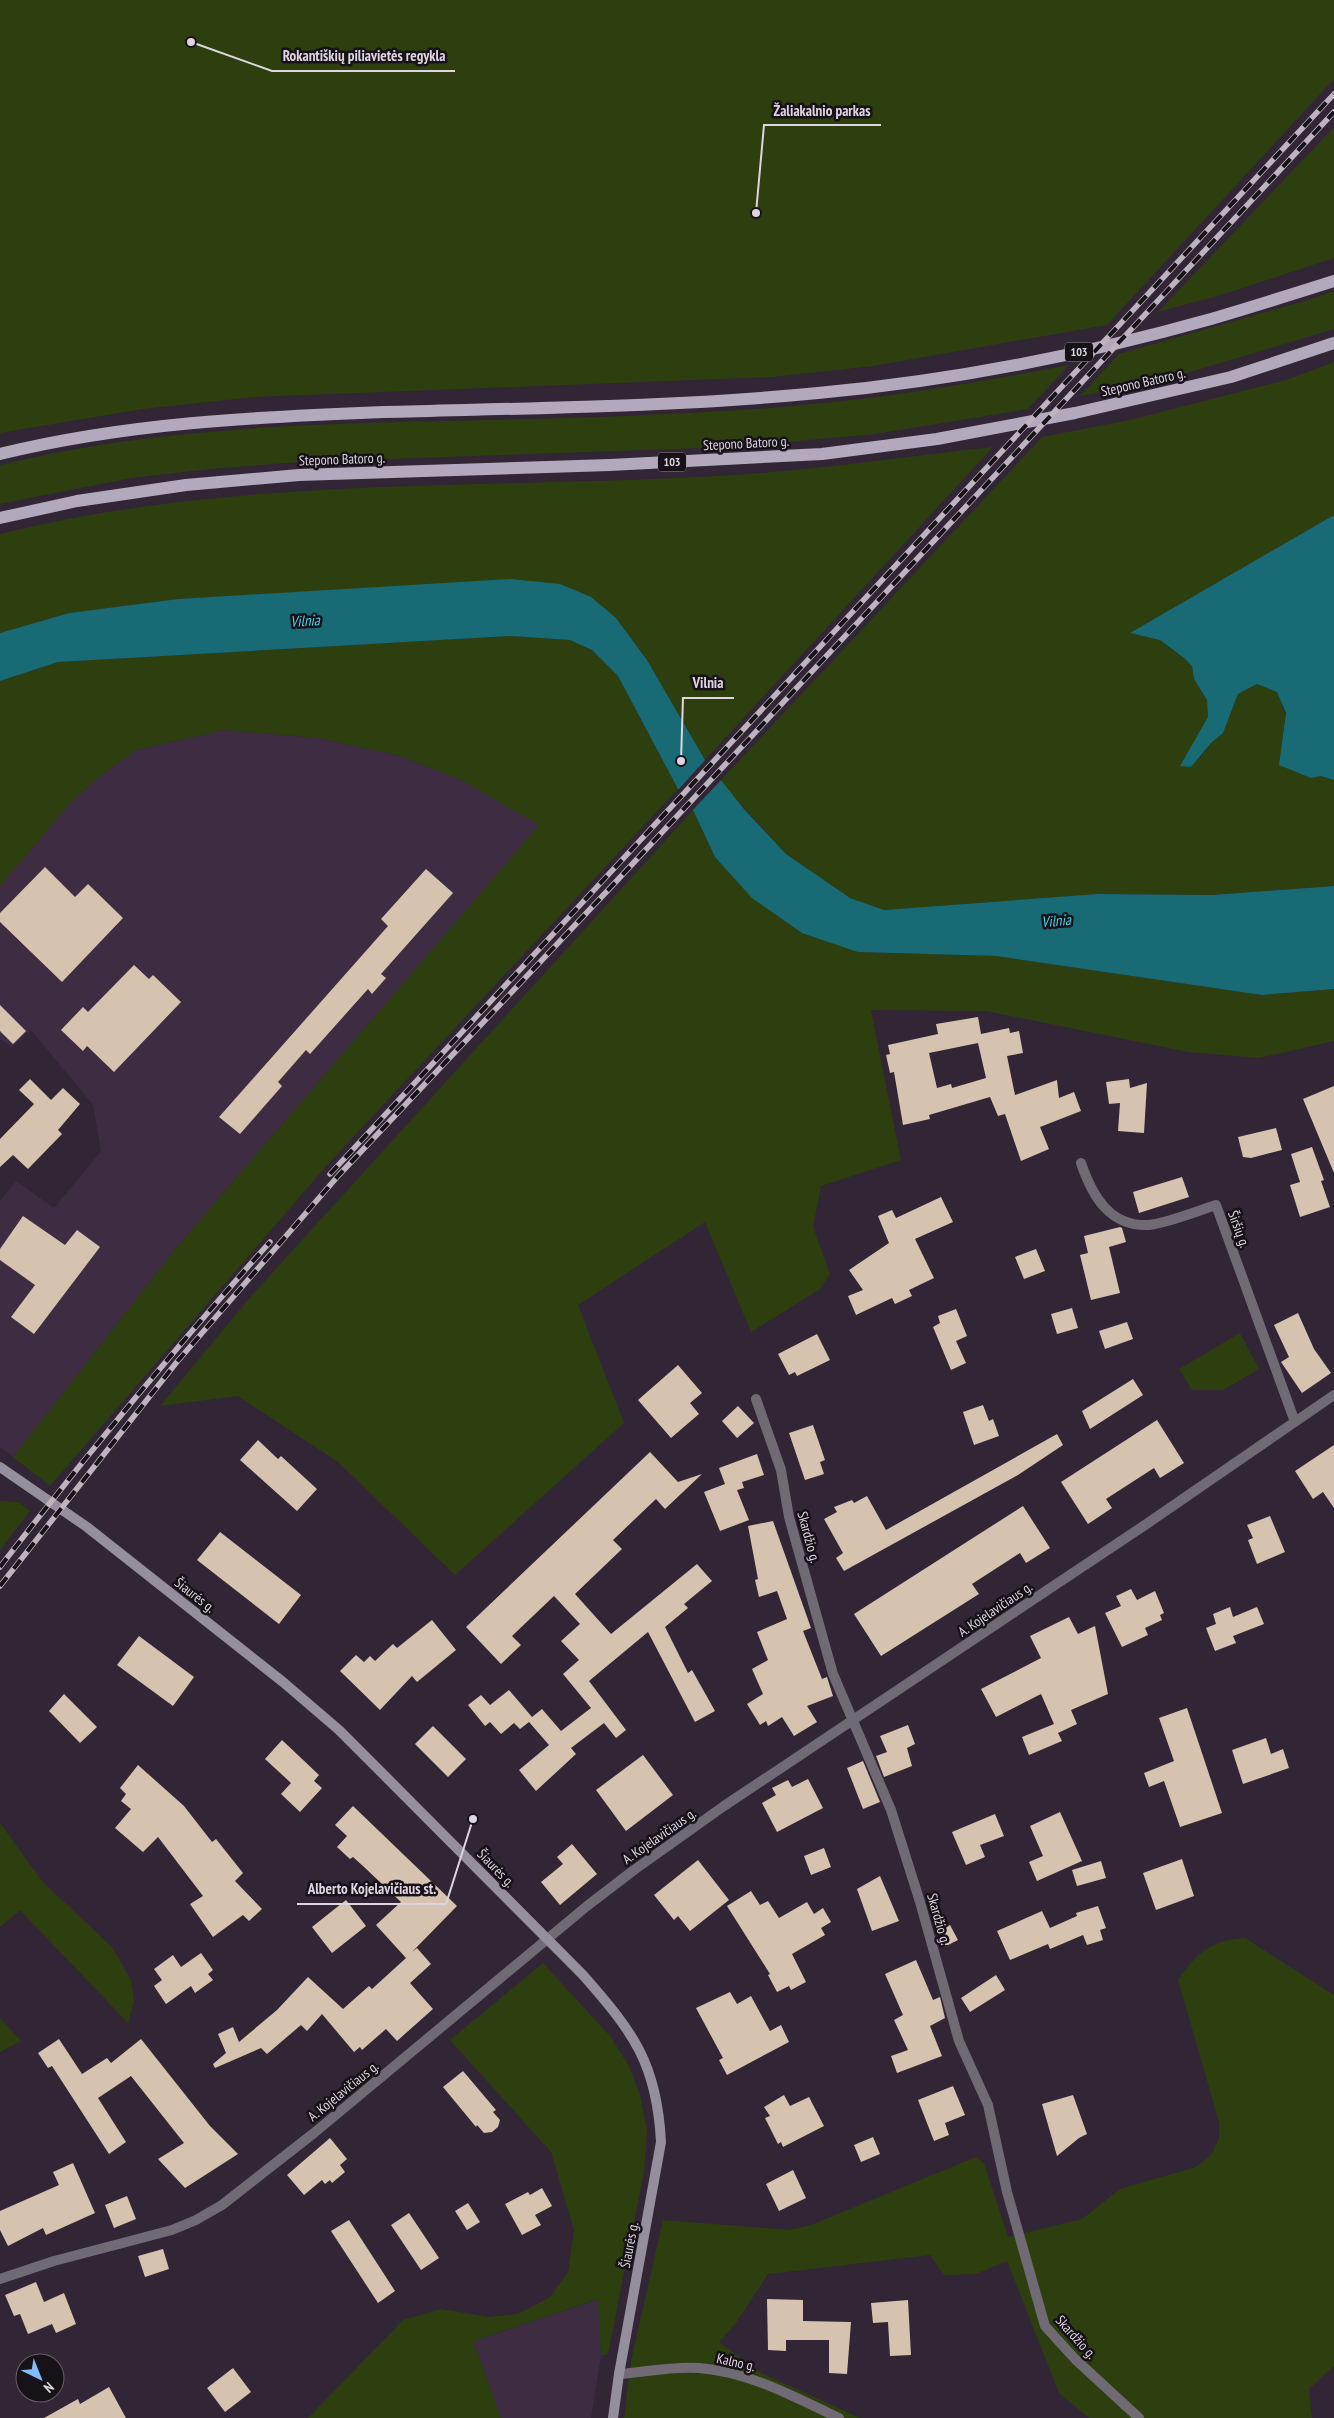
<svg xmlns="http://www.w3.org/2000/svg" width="1334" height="2418" viewBox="0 0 1334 2418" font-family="'PT Sans Narrow',sans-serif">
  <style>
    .built { fill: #3d2c42 }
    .green { fill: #2d3f0f }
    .water { fill: #186a74 }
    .pier { fill: #322536 }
    .building { fill: #d6c3af; fill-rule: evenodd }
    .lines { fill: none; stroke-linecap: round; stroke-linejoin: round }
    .street { stroke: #6f6a74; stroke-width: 10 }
    .secondary { stroke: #958e9d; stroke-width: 10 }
    .primary { stroke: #b3a9bd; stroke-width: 12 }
    .rail-casing { stroke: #beb4c0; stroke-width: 5.5 }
    .rail { stroke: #171118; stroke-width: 4; stroke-dasharray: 11; stroke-linecap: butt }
    .labels { text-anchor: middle; stroke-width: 5; stroke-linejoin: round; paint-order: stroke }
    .shield { fill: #171118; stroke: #a29aa4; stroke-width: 1 }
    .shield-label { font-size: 12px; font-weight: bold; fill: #ded5e0 }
    .street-label { font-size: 14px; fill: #ded5e0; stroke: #171118 }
    .water-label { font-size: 15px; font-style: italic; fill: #41d7eb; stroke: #171118 }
    .leader { fill: none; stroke: #ded5e0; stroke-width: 2 }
    .callout-dot { fill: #ded5e0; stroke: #171118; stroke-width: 2 }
    .callout-label { font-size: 15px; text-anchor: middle; font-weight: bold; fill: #ded5e0; stroke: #171118; stroke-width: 5; stroke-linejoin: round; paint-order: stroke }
  </style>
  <rect width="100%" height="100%" fill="#322536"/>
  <path class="built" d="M224 730 318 738 400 756 461 780 540 824 180 1243 13 1457 0 1447V1201L16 1181 54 1208 101 1151 93 1105 31 1030 12 1047 0 1039V886L71 802 95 780 136 750Z
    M599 2299 601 2356 591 2418H501L473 2341Z"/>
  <path class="green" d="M0 0H1334V79L1107 325 873 366 772 377 254 397 143 409 0 433Z
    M1334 127V258L1221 295 1158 312Z
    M1334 291V329L1164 380 1080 396 1119 354 1308 300Z
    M1334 362V515L1130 633 1160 640 1184 658 1192 666 1194 679 1207 700 1208 717 1181 766 1198 760 1211 743 1223 733 1238 694 1257 684 1277 692C1282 705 1289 718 1285 731 1282 739 1281 742 1282 751L1321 776 1334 780V886L1212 895 1097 894 884 910 850 898 786 854 720 781 1042 437 1130 420 1286 380Z
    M1069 365 1028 409 875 434 732 447 299 462 211 469 131 478 0 504V465C203 415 416 425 624 416 686 413 750 411 813 404 898 396 984 381 1069 365Z
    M993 447 705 760 647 660 616 618 331 591 178 599 69 613 0 633V534C245 473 499 491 749 474 830 468 912 456 993 447Z
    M511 636 570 640 592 650 618 676 678 789 328 1164 50 1486 13 1457 180 1243 539 825 461 780 400 756 318 738 224 730 136 750 95 780 71 802 0 886V681L58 662Z
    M693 810 715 857 858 952 996 956 1262 995 1334 989V1041L1259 1058 1188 1052 986 1011 871 1010 901 1160 821 1186 813 1227 830 1274 820 1289 751 1332 705 1222 578 1305 624 1423 455 1575 338 1462 238 1396 160 1406 253 1294Z
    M1240 1333 1259 1369 1223 1390H1192L1179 1369Z
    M0 1501 18 1502 30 1511 0 1550Z
    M0 1823 42 1881 112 1947 131 1980 134 2001 128 2023 20 1910 0 1927Z
    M1245 1938 1334 1995V2366L1309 2389 1312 2418H1089L1059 2393 1007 2261 976 2274 944 2275 930 2255 768 2274 736 2323 719 2342 759 2372 860 2418H624L631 2361 663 2220 789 2230 811 2225 976 2157 984 2163 1008 2237 1082 2219 1120 2189 1196 2167 1212 2154 1219 2138V2122L1178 1980C1197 1953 1211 1940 1245 1938Z
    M543 1963 610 2036 629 2066 640 2095 647 2131 644 2172 608 2354 601 2356 598 2299 473 2341 501 2418H308L403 2320 441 2309 489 2317 518 2314 550 2297 568 2272 574 2230 551 2152 450 2040Z
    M0 2018 21 2041 0 2052Z"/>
  <path class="water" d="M1334 515V780L1321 776 1311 778 1279 765 1286 713 1277 692 1257 684 1238 694 1223 733 1211 743 1191 767 1180 766 1208 717 1207 700 1194 679 1192 666 1184 658 1160 640 1130 633Z
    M511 579 560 584 591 597 616 618 647 660 705 760 744 809 786 854 850 898 884 910 1097 894 1212 895 1334 886V989L1262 995 996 956 858 952 802 933 752 898 715 857 693 810 678 789 618 676 592 650 570 640 511 636 58 662 0 681V633L69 613 178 599Z"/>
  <path class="pier" d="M707 758 722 779 691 812 677 791Z"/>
  <path class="building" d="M45 867 75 897 88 884 123 918 62 982 0 922V913Z
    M426 869 453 893 381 974 386 978 372 994 368 989 310 1054 306 1050 278 1082 282 1086 240 1134 219 1117 388 926 381 919Z
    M134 965 149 979 153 975 181 1002 114 1072 87 1046 83 1051 61 1030 83 1007 88 1012Z
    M0 1005 26 1031 13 1044 0 1031Z
    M978 1017 981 1034 1009 1028 1010 1033 1019 1031 1023 1053 1007 1056 1015 1095 1057 1080 1059 1098 1074 1092 1081 1111 1040 1127 1049 1149 1021 1161 1005 1114 998 1116 990 1097 929 1115 930 1119 903 1125 894 1072 890 1073 886 1055 890 1054 888 1045 938 1034 936 1024ZM978 1043 986 1078 952 1088 951 1084 937 1088 929 1053Z
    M30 1079 51 1100 63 1088 80 1104 58 1130 62 1134 28 1169 13 1155 0 1167V1139L34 1104 19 1090Z
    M1129 1079 1130 1088 1147 1083 1144 1133 1118 1131 1120 1103 1109 1104 1106 1082Z
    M1334 1086V1173L1303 1099Z
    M1276 1128 1282 1150 1251 1158 1243 1157 1238 1137Z
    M1312 1147 1324 1180 1321 1181 1330 1207 1300 1217 1290 1185 1300 1182 1291 1154Z
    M1182 1177 1189 1197 1139 1213 1133 1192Z
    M941 1197 953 1222 915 1239 934 1278 909 1290 912 1296 895 1304 892 1298 856 1315 848 1296 863 1290 849 1270 889 1243 878 1216 892 1210 896 1218Z
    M23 1216 65 1245 77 1230 100 1247 34 1334 11 1317 35 1285 0 1260V1249Z
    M1120 1227 1122 1228 1126 1242 1109 1247 1120 1293 1091 1300 1080 1255 1088 1253 1084 1236Z
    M1036 1249 1045 1271 1024 1279 1015 1257Z
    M1072 1308 1078 1328 1057 1334 1051 1314Z
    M956 1309 967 1336 956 1341 966 1363 951 1370 933 1327 940 1323 938 1316Z
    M1298 1313 1314 1349 1331 1373 1302 1393 1281 1362 1289 1357 1274 1325Z
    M1127 1322 1133 1339 1105 1349 1099 1331Z
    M817 1334 830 1360 797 1376 795 1372 789 1375 778 1354Z
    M678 1365 702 1393 690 1403 699 1414 671 1438 638 1400Z
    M1133 1379 1143 1395 1090 1429 1082 1411Z
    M983 1405 989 1421 993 1419 999 1436 974 1445 963 1412Z
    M738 1406 754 1423 737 1438 722 1421Z
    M1157 1420 1184 1463 1160 1478 1154 1468 1106 1499 1112 1508 1088 1524 1061 1482Z
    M813 1425 825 1460 820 1462 824 1474 805 1480 789 1433Z
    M1057 1434 1063 1445 1018 1475 844 1571 836 1558 843 1553 824 1519 837 1512 834 1507 852 1500 854 1503 867 1496 886 1530Z
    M258 1440 278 1459 281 1456 317 1489 297 1511 240 1460Z
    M1334 1445V1508L1323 1492 1313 1499 1295 1471Z
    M650 1452 678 1482 702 1474 665 1509 656 1499 613 1540 622 1549 575 1594 611 1634 697 1564 712 1581 684 1604 688 1608 665 1627 688 1673 692 1670 715 1711 695 1722 648 1632 589 1681 626 1730 616 1738 604 1723 571 1748 576 1754 536 1791 519 1770 549 1745 529 1722 520 1729 514 1723 501 1734 490 1722 485 1726 468 1705 481 1695 490 1705 509 1690 532 1717 542 1709 561 1731 591 1708 563 1674 579 1660 561 1641 580 1624 554 1596 512 1636 521 1645 501 1664 466 1627Z
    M757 1454 764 1475 742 1482 744 1488 737 1490 749 1520 720 1531 704 1492 725 1484 719 1468Z
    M1023 1506 1050 1548 1026 1563 1020 1553 972 1584 979 1594 881 1656 854 1614Z
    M1270 1516 1285 1552 1257 1564 1248 1540 1253 1538 1247 1525Z
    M773 1521 811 1628 803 1631 822 1679 827 1677 833 1696 807 1706 817 1722 794 1736 782 1717 768 1726 766 1721 760 1725 747 1704 763 1694 752 1669 768 1660 757 1632 787 1619 777 1591 759 1597 755 1580 758 1579 748 1526Z
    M220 1532 301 1595 279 1624 197 1560Z
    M1131 1589 1137 1600 1155 1591 1164 1613 1160 1615 1162 1620 1145 1628 1148 1635 1122 1647 1105 1613 1121 1606 1116 1596Z
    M1230 1607 1233 1617 1257 1607 1264 1624 1233 1636 1236 1643 1215 1651 1206 1628 1216 1624 1213 1614Z
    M1069 1617 1078 1634 1095 1626 1108 1694 1071 1710 1077 1724 1058 1733 1062 1741 1029 1755 1022 1737 1054 1724 1041 1694 996 1717 981 1689 1041 1658 1030 1636Z
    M432 1620 456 1650 417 1682 412 1676 380 1710 340 1671 356 1655 364 1662 370 1656 375 1661 393 1644 397 1648Z
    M139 1636 194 1677 173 1706 117 1665Z
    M64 1694 97 1727 80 1743 49 1711Z
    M1187 1708 1222 1813 1180 1827 1164 1781 1149 1787 1144 1773 1174 1761 1159 1718Z
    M908 1725 915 1744 907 1748 912 1766 884 1777 876 1756 887 1752 880 1736Z
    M433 1726 466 1759 448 1777 415 1744Z
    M1266 1738 1271 1754 1283 1749 1289 1768 1243 1784 1232 1750Z
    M282 1740 319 1775 314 1781 322 1788 300 1812 281 1794 291 1783 265 1759Z
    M643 1755 673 1795 626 1831 596 1790Z
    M863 1761 880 1802 863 1809 847 1768Z
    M138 1765 184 1806 212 1842 216 1839 243 1873 235 1881 262 1909 249 1921 243 1915 213 1937 190 1904 203 1896 158 1837 143 1852 115 1828 131 1809 121 1801 126 1794 120 1788Z
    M808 1779 823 1808 777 1832 762 1803 776 1795 772 1788 788 1780 792 1787Z
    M353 1806 457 1906 412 1952 417 1948 431 1964 410 1983 433 2009 397 2041 386 2029 362 2050 360 2047 354 2052 322 2014 307 2031 301 2025 267 2054 261 2048 215 2068 213 2064 226 2053 218 2034 233 2027 239 2042 277 2010 308 1977 343 2009 369 1986 372 1989 406 1958 376 1925 401 1902 363 1866 353 1857 350 1859 337 1847 347 1836 335 1825Z
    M1060 1812 1082 1861 1037 1881 1029 1862 1043 1856 1030 1826Z
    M995 1814 1004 1836 980 1845 985 1857 966 1865 952 1832Z
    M572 1844 597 1874 560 1905 541 1882 563 1864 557 1857Z
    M824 1848 831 1867 811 1875 804 1856Z
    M1182 1859 1194 1896 1156 1910 1143 1873Z
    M698 1860 729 1900 690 1931 678 1916 674 1920 654 1895Z
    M1101 1861 1106 1878 1077 1886 1072 1870Z
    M880 1876 899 1921 872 1931 857 1889Z
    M751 1891 760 1905 768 1901 779 1918 807 1902 814 1914 823 1908 831 1922 821 1928 825 1935 792 1954 806 1982 791 1990 789 1986 777 1992 768 1975 770 1974 727 1906Z
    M346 1900 366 1926 332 1953 312 1927Z
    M1098 1906 1106 1928 1100 1930 1103 1940 1087 1945 1083 1935 1050 1949 1048 1944 1010 1960 997 1931 1042 1911 1050 1928 1077 1916 1076 1913Z
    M950 1925 958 1940 948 1945H941L938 1931Z
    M201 1953 213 1970 208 1974 213 1980 195 1993 191 1986 166 2004 154 1986 162 1980 154 1969 173 1955 181 1967Z
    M916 1960 933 2000 940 1997 945 2018 930 2026 942 2056 897 2073 891 2056 908 2050 894 2020 903 2015 885 1974Z
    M996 1975 1005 1990 970 2012 961 1998Z
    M730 1992 737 2004 751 1996 770 2031 781 2025 789 2042 727 2075 719 2060 723 2058 696 2008Z
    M59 2039 82 2074 107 2058 111 2063 141 2039 210 2126 238 2154 185 2188 158 2159 184 2143 131 2076 98 2098 126 2142 109 2154 52 2066 48 2068 38 2053Z
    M463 2071 496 2110 493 2112 500 2120 498 2127 492 2132 484 2133 477 2125 476 2127 443 2087Z
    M953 2086 965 2115 945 2123 949 2135 934 2141 918 2100Z
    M784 2095 790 2106 809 2097 824 2126 783 2147 781 2142 778 2144 765 2118 770 2116 764 2107Z
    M1073 2095 1087 2134 1079 2138 1057 2156 1042 2104Z
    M873 2137 880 2154 861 2162 854 2145Z
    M330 2138 347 2159 340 2165 345 2172 332 2183 330 2180 325 2184 322 2180 304 2195 287 2175Z
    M73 2163 95 2213 46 2235 43 2228 8 2246 0 2230V2211L59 2185 53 2172Z
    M793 2170 806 2198 779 2211 766 2184Z
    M542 2188 552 2206 535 2215 541 2225 522 2235 505 2204 528 2192 530 2195Z
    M127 2196 136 2219 114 2228 105 2205Z
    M468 2203 480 2222 467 2230 455 2211Z
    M409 2213 439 2258 421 2270 391 2225Z
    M349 2220 395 2291 378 2303 331 2231Z
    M163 2249 169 2269 145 2277 138 2256Z
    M36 2282 44 2302 64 2293 76 2324 56 2333 52 2324 28 2334 20 2314 14 2316 5 2295Z
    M767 2299 803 2300V2321L851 2322 847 2374 829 2373V2340H786V2351L768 2350Z
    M908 2300 911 2355 890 2356 888 2322 873 2323 871 2303Z
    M233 2368 251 2392 225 2412 207 2388Z
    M109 2387 126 2418H44L78 2399 80 2404Z"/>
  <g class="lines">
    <path class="street" d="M1081 1163C1092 1195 1109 1227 1149 1225 1167 1223 1197 1211 1216 1205L1295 1422
      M756 1399 781 1470 789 1517 833 1674 891 1810 920 1902 959 2041 988 2105 1007 2192 1045 2326 1075 2359 1139 2418
      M0 2279 54 2261 172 2230 196 2220 222 2205 314 2133 587 1906 634 1870 724 1806 1148 1523 1334 1395
      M619 2374C645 2372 673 2366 699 2368 750 2372 794 2397 839 2418"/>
    <path class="secondary" d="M0 1467 87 1527 283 1682 339 1730 383 1774 583 1975C633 2032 657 2063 661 2142L619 2374 613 2418"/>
    <path class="primary" d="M0 454C126 423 254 417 384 412 528 408 674 407 818 393 950 381 1083 355 1211 319 1252 307 1293 294 1334 281
      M0 518 77 501 186 485 299 475 610 465 822 454 937 439 1075 413 1231 377 1334 343"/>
    <defs>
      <path id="rail" d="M330 1174 1334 94
        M0 1567C86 1455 176 1347 270 1242
        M0 1586 176 1363 338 1176 610 888 1334 112"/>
    </defs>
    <use href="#rail" class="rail-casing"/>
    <use href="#rail" class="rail"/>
  </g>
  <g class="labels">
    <g class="shield">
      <rect x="1065" y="342.5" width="28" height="19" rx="4"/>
      <rect x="658" y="452.5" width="28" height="19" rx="4"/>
    </g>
    <g class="shield-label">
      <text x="1079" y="356">103</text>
      <text x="672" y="466">103</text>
    </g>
    <g class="street-label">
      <text transform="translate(1143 382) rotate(-13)" y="5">Stepono Batoro g.</text>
      <text transform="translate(746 443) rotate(-3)" y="5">Stepono Batoro g.</text>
      <text transform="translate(342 459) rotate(-2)" y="5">Stepono Batoro g.</text>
      <text transform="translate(1239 1229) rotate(70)" y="5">Širšių g.</text>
      <text transform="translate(809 1537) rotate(75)" y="5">Skardžio g.</text>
      <text transform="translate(195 1595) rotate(38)" y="5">Šiaurės g.</text>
      <text transform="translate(995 1609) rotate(-34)" y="5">A. Kojelavičiaus g.</text>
      <text transform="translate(659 1836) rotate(-35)" y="5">A. Kojelavičiaus g.</text>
      <text transform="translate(496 1868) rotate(46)" y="5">Šiaurės g.</text>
      <text transform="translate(939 1919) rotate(74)" y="5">Skardžio g.</text>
      <text transform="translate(343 2091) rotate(-39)" y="5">A. Kojelavičiaus g.</text>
      <text transform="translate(629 2245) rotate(-79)" y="5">Šiaurės g.</text>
      <text transform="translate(1076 2337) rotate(48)" y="5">Skardžio g.</text>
      <text transform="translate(736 2362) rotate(13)" y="5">Kalno g.</text>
    </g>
    <g class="water-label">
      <text transform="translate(305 621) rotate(-3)" y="5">Vilnia</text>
      <text transform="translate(1056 921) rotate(-5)" y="5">Vilnia</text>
    </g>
  </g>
  <path class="leader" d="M191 42L272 71H455M756 213L764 125H881M681 761L683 698H734M473 1819L446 1904H297"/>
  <g class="callout-dot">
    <circle cx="191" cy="42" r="5"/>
    <circle cx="756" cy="213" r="5"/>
    <circle cx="681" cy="761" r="5"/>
    <circle cx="473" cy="1819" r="5"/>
  </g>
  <g class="callout-label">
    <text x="364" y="61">Rokantiškių piliavietės regykla</text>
    <text x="822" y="116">Žaliakalnio parkas</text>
    <text x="708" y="688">Vilnia</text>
    <text x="372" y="1894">Alberto Kojelavičiaus st.</text>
  </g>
  <g transform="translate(40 2378) rotate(137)"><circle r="24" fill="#171118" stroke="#675f68"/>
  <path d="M0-4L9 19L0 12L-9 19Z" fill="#7ebdf9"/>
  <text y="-8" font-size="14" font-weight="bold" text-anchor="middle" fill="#ded5e0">N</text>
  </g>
</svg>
